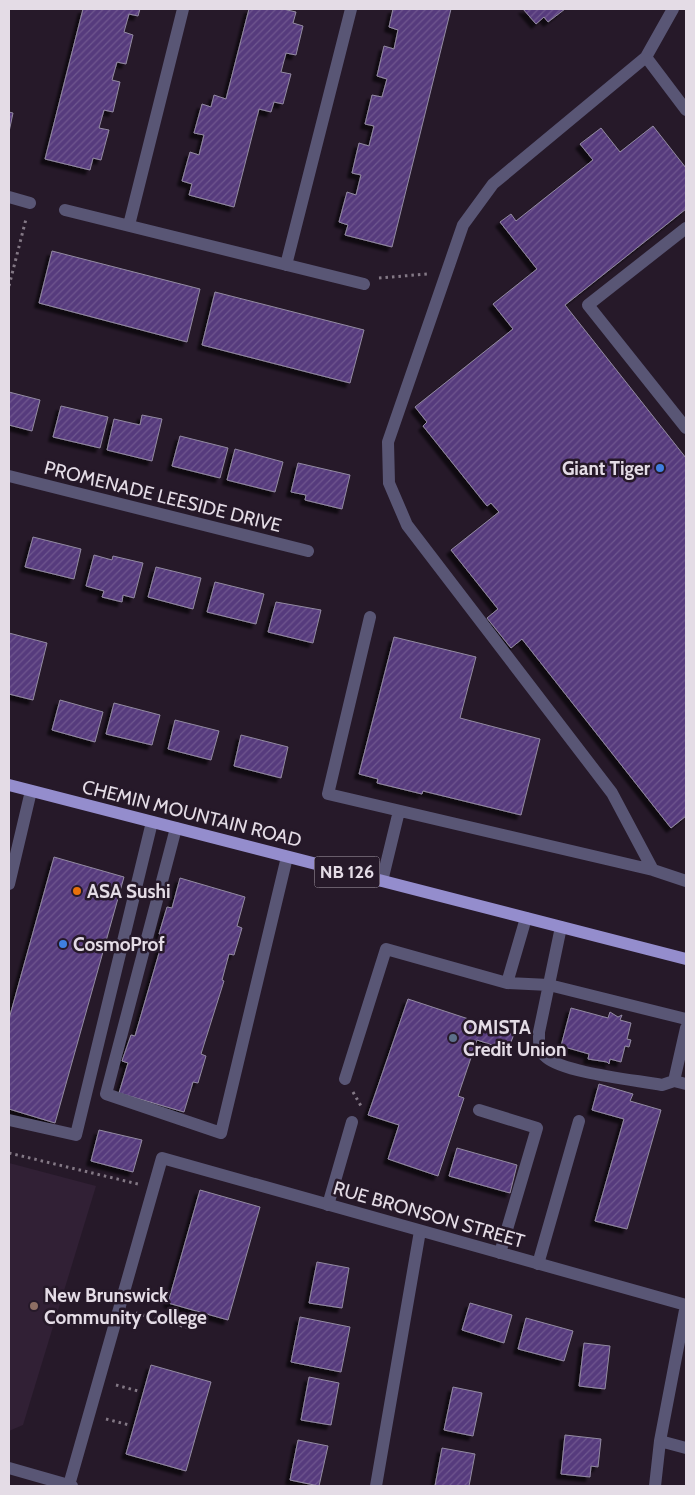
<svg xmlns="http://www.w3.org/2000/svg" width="695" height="1495" viewBox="0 0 695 1495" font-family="Cabin,sans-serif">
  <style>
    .built { fill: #312035 }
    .building { fill: url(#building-hatch); stroke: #938ba2; filter: url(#shadow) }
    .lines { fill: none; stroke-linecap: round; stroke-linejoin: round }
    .path { stroke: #837885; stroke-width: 3; stroke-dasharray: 2.5 4; stroke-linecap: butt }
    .service { stroke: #595675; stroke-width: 12 }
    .minor { stroke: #595675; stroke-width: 12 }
    .primary { stroke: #948dcd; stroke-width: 12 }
    .shop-dot { fill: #3f7fe0; stroke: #261929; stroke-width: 2 }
    .food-dot { fill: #e8710a; stroke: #261929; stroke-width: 2 }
    .service-dot { fill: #5c6f8a; stroke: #261929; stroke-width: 2 }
    .education-dot { fill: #8d6e63; stroke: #261929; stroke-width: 2 }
    .labels { text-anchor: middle; stroke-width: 5; stroke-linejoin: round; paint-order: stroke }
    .shield { fill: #261929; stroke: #aba2ad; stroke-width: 1 }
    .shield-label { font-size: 18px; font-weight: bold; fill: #e4dce6 }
    .poi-label { font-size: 19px; font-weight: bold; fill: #e4dce6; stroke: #261929; text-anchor: start }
    .street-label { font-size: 19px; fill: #e4dce6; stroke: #261929 }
  </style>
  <defs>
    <pattern id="building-hatch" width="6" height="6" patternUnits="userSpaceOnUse" patternTransform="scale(1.25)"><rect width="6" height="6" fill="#573b7d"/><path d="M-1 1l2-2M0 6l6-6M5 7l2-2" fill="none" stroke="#6f578f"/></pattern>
    <filter id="shadow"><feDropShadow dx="-4.5" dy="4.5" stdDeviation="1" flood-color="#0009"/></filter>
  </defs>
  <rect width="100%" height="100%" fill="#261929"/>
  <path class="built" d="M9 1163 96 1186 23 1425 9 1431Z"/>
  <path class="building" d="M83 9H140L138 16 129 14 124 32 133 35 126 64 117 62 112 80 120 82 113 112 104 110 99 128 109 130 101 160 93 158 90 170 45 159Z
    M249 9H283L296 12 293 23 303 26 296 55 286 53 281 72 291 74 283 104 274 102 271 112 259 109 234 207 189 195 192 184 182 181 190 152 199 155 204 135 194 133 202 104 211 107 214 95 226 99Z
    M393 9H451L392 247 345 235 348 225 339 222 347 192 356 195 361 175 352 173 359 143 369 146 374 126 365 124 372 95 382 97 387 79 377 76 384 46 394 49 398 30 389 27Z
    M523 9H565L548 22 544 17 536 24Z
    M9 112 13 113 9 132Z
    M653 126 686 168V209L565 305 686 458V816L671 828 522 639 511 648 487 618 498 609 451 550 499 512 491 503 487 506 423 426 427 422 415 407 513 329 493 304 537 269 500 222 511 214 516 221 593 160 580 144 601 128 620 152Z
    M52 251 200 289 187 342 39 303Z
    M215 292 364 330 350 383 202 345Z
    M9 392 40 400 32 431 9 425Z
    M61 406 108 417 100 448 53 437Z
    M142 415 162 419 152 461 107 450 114 419 140 425Z
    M180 436 228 448 220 478 172 466Z
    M235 449 283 462 275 492 227 480Z
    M298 463 350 475 342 509 305 500 306 495 291 492Z
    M33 537 81 549 74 579 25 567Z
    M94 555 112 560 113 556 143 563 134 598 123 595 122 602 102 597 104 591 86 586Z
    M156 567 201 578 193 609 148 597Z
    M215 582 264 594 256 624 207 612Z
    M276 602 321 610 313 643 268 632Z
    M9 633 47 643 33 700 9 694Z
    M394 637 476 657 460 718 540 739 521 815 423 791 422 794 377 783 378 779 359 774Z
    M60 700 103 712 95 742 52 730Z
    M114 703 160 715 152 745 106 734Z
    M175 720 219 731 211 760 168 749Z
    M241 735 288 747 281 778 234 766Z
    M54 857 124 877 55 1123 9 1109V1019Z
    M180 878 245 897 237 926 242 928 234 955 229 954 222 980 224 981 201 1054 206 1056 198 1083 193 1082 184 1112 119 1093 128 1063 122 1061 131 1035 135 1036 164 936 159 934 167 907 172 908Z
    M408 999 514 1034 508 1050 477 1040 458 1096 464 1098 438 1176 388 1159 399 1125 368 1115Z
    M571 1008 608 1018 610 1012 618 1017 622 1015 620 1020 631 1023 627 1039 631 1040 629 1047 625 1046 621 1062 610 1059 609 1064 607 1062 588 1059 589 1054 561 1046Z
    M599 1084 633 1094 630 1101 661 1110 627 1229 595 1221 624 1119 592 1110Z
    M99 1130 142 1140 133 1172 91 1161Z
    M457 1148 517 1165 510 1193 449 1176Z
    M200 1190 260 1207 228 1320 168 1303Z
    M317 1262 349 1268 342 1308 309 1303Z
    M470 1303 512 1315 504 1343 462 1330Z
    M300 1317 350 1327 341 1372 291 1362Z
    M526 1318 573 1331 564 1361 518 1349Z
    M584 1343 610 1346 605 1389 579 1386Z
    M151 1365 211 1382 186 1471 126 1454Z
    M309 1377 339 1383 331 1425 301 1420Z
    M453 1387 482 1393 473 1436 444 1430Z
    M565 1435 601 1439 598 1467 591 1466 590 1477 561 1474Z
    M298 1440 328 1446 319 1486 290 1480Z
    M442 1448 475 1454 469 1486H435Z"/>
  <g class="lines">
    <path class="path" d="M379 278 427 274
      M9 286 26 219
      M353 1092 361 1106
      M9 1153 138 1184
      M136 1313 193 1329 198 1313
      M116 1385 138 1391
      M106 1419 129 1425"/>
    <path class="service" d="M673 9 646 57 686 110
      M646 57 493 184 463 225 388 442 389 483 407 525 612 793 653 870
      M65 210 364 284
      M129 225 183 9
      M686 228 588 305 686 428
      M286 265 351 9
      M370 617 328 794 653 870 686 881
      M176 828 106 1094 221 1133 287 857
      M382 881 399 811
      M9 884 31 791
      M561 927 539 1032C539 1041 538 1051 546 1057 564 1073 636 1080 662 1085L674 1081
      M507 983 549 985 686 1019
      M686 1028 674 1081 686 1084
      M345 1079 386 949 507 983 526 918
      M479 1110 537 1128 500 1253
      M9 1120 76 1135 152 822
      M328 1205 352 1122
      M538 1264 579 1121"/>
    <path class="minor" d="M9 197 30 203
      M9 476 308 551
      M660 1441 686 1448
      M9 1468 72 1486
      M69 1485 162 1158 686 1305
      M376 1486 420 1231
      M655 1486 660 1441 686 1305"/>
    <path class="primary" d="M9 785 686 959"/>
  </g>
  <g class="shop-dot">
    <circle cx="660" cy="468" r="5"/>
    <circle cx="63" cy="944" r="5"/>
  </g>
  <circle class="food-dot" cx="77" cy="891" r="5"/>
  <circle class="service-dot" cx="453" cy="1038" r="5"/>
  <circle class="education-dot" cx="34" cy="1306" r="5"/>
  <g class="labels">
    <rect class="shield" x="314.5" y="856.5" width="65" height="31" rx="4"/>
    <g class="shield-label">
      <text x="347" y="878">NB 126</text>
    </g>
    <g class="poi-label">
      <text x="650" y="475" text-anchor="end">Giant Tiger</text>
      <text x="87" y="898">ASA Sushi</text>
      <text x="73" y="951">CosmoProf</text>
      <text x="463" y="1034">OMISTA<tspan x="463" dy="22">Credit Union</tspan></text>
      <text x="44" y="1302">New Brunswick<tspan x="44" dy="22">Community College</tspan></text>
    </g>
    <g class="street-label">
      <text transform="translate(163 496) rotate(14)" y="7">PROMENADE LEESIDE DRIVE</text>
      <text transform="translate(192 813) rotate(14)" y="7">CHEMIN MOUNTAIN ROAD</text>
      <text transform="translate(429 1214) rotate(16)" y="7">RUE BRONSON STREET</text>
    </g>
  </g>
  <rect width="695" height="1495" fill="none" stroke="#e4dce6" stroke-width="20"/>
</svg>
